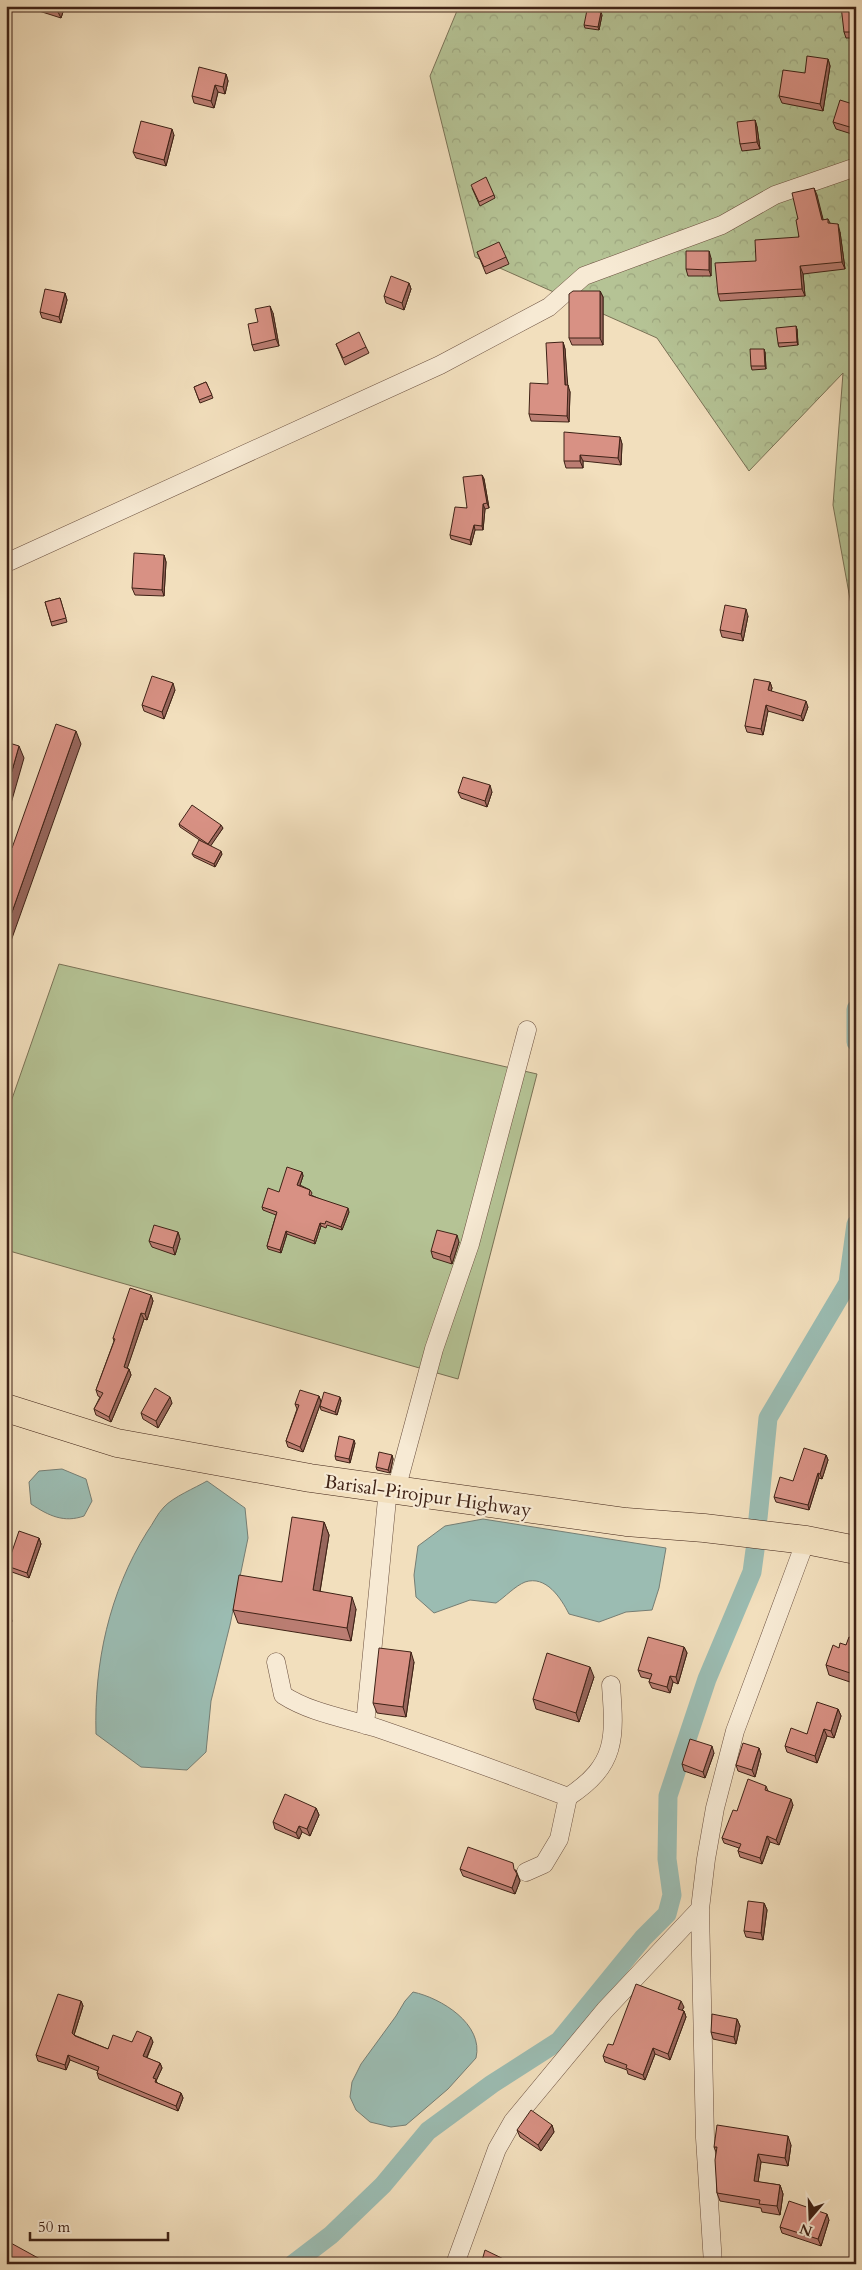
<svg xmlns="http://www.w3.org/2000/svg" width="862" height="2270" viewBox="0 0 862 2270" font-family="Cardo,serif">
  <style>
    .grass { fill: #b5c395; stroke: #7a7256 }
    .forest { fill: url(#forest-crowns); stroke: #7a7256 }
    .water { fill: #9bbcb2; stroke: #767e74 }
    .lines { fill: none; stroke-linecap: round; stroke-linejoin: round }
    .canal { stroke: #9bbcb2; stroke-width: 19 }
    .minor-casing { stroke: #6c5140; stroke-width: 19 }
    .trunk-casing { stroke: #3f2216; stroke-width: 29 }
    .minor { stroke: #f7ead4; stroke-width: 18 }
    .trunk { stroke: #f2dfbd; stroke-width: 28 }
    .wall { fill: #ba7d72; stroke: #3f2216 }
    .shaded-wall { fill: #97665c; stroke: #3f2216 }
    .building { fill: #d89184; stroke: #3f2216 }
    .labels { text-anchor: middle; stroke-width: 4.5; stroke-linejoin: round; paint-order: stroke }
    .street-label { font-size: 19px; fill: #3f2216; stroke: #f7ead4 }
  </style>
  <defs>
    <pattern id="forest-crowns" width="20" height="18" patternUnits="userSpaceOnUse" patternTransform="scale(1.25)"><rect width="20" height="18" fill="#b5c395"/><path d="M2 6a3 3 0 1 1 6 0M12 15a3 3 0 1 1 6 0" fill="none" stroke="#9da780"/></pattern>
  </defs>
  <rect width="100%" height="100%" fill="#f2dfbd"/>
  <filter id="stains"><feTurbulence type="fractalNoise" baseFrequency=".004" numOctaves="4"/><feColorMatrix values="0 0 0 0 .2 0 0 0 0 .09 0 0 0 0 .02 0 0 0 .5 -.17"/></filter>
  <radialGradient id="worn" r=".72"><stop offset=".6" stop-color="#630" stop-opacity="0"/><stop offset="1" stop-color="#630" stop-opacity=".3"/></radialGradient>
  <path class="grass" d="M59 964 537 1074 458 1379 6 1250V1116Z"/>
  <path class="forest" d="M459 6H856V632L833 505 843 373 749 471 657 338 475 257 430 76Z"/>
  <path class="water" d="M62 1469 86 1479 92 1501 84 1516C64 1523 49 1516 31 1504L29 1482 39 1471Z
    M207 1481 245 1508 248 1538 230 1625 211 1701 206 1752 187 1770 141 1767 96 1734C94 1663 109 1593 147 1532 153 1524 157 1514 164 1507 173 1497 195 1488 207 1481Z
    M483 1519 666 1548 659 1588 652 1610 626 1612 599 1622 569 1614C561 1598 546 1575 525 1582 515 1586 505 1597 496 1603L470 1600 434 1613 416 1597 414 1575 418 1546 445 1526Z
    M413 1992C441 1998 484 2024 476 2058L448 2089 406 2125 391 2127 370 2122 356 2110 350 2097 352 2082 361 2064 396 2016 405 2001Z"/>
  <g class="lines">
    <path class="canal" d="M856 1009V1042
      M758 1518 768 1418 848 1283 856 1224
      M293 2264 331 2235 383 2185 428 2131 492 2084 559 2041 643 1938 667 1914 672 1895 667 1859 668 1796 707 1679 752 1572 755 1550"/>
    <defs>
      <path id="minor" d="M6 563 440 365 549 307 584 276 722 225 775 195 856 167
        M396 1490 434 1349 470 1244 527 1030
        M276 1662 283 1695C311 1713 345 1718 377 1728 441 1750 505 1773 568 1797L559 1839 544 1864 526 1872
        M365 1725 388 1489
        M568 1797C617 1765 615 1738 611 1685
        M455 2264 497 2149 513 2121 605 2010 700 1909
        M713 2264 705 2138 700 1909 706 1859 715 1808 735 1731 806 1540"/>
      <path id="trunk" d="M6 1408 117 1443 310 1478 626 1522 704 1528 806 1540 856 1550"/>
    </defs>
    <use href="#minor" class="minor-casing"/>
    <use href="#trunk" class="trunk-casing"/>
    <use href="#minor" class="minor"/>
    <use href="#trunk" class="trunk"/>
  </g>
  <path class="wall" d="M37 6H65L61 18 39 11Z
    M856 6V38H846L844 32Z
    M602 15 599 30 585 28 584 25Z
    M828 59 830 66 823 111 782 103 779 96 805 73Z
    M226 74 228 81 225 94 218 92 214 108 194 103 192 96Z
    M856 105 855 135 836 129 833 122Z
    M755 120 757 127 760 149 742 151 740 144Z
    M174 135 166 166 136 158 133 152Z
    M472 188 494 195 495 198 480 206Z
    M814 188 823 220 828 219 830 223 840 232 845 269 803 274 805 296 720 301 718 294 756 261 799 237 798 219Z
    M477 252 506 257 509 264 486 274Z
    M711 258V276H688L686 269Z
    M409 283 411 289 404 310 386 303 384 296Z
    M600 291 603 297V345H572L569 338Z
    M65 293 67 300 61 323 42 318 40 312Z
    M273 313 279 346 254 351 252 345 258 322Z
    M797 329 798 345 779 347 778 343Z
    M563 342 565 349 567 385 570 392 569 422 531 421 529 414 548 384Z
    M336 344 366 347 369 353 345 365Z
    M765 352 766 369 752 370 751 366Z
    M206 382 213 398 200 403 194 387Z
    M620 437 622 444 621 465 583 461V468H566L564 461Z
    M482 475 484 479 489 508 485 509 483 530H475L471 545 451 539 450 535 467 508Z
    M164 555 166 562 164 596 135 595 132 588Z
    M60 598 67 622 52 626 45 602Z
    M748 616 743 641 722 637 720 630Z
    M770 682 772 688 771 691 808 707 803 721 768 711 763 735 747 732 745 726Z
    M175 690 164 719 144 711 142 705Z
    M458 792H492L487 807 461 798Z
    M179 824 223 828 210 846 222 854 215 867 194 857 192 854 201 841 180 827Z
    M302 1172 303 1176 300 1185 310 1190 312 1193 311 1195 349 1212 342 1230 327 1225 326 1228 321 1226 315 1244 287 1234 281 1253 268 1249 267 1246 276 1215 263 1210 262 1207Z
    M178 1232 180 1239 175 1255 152 1247 149 1241Z
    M459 1242 452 1264 433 1258 431 1251Z
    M151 1295 153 1301 147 1320 144 1319 127 1368 129 1369 131 1375 111 1422 96 1415 94 1409 100 1397 98 1396 96 1390 114 1341 113 1338Z
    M319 1396 321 1402 303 1452 288 1447 286 1441 297 1409 295 1404Z
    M340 1397 341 1401 337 1415 321 1410 320 1406Z
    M172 1403 158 1428 143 1419 141 1413Z
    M355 1443 350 1463 336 1460 335 1456Z
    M392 1455 393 1459 390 1473 377 1470 376 1467Z
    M826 1455 828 1460 822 1479 819 1478 809 1510 776 1502 774 1497 793 1481Z
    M324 1522 329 1535 320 1592 356 1609 351 1641 238 1623 233 1610 282 1582Z
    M39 1538 41 1544 29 1578 9 1571 7 1566Z
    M856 1639V1684L829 1675 826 1665 839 1648 846 1645Z
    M684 1647 687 1653 678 1684 673 1682 670 1693 652 1688 649 1682 650 1679 641 1677 638 1670Z
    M414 1662 406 1717 377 1713 373 1703Z
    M594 1677 579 1722 536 1709 533 1699Z
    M838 1709 841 1716 834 1738 827 1736 817 1763 787 1752 785 1746 807 1734Z
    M759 1748 761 1754 755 1777 738 1771 736 1765Z
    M714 1753 705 1778 684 1771 682 1764Z
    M766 1786 768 1791 793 1805 779 1845 770 1842 762 1864 740 1857 738 1851 739 1848 724 1843 722 1838 737 1811Z
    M316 1808 319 1815 310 1836 302 1832 299 1839 275 1829 273 1822Z
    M460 1869 516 1870 520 1881 515 1894 463 1876Z
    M764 1903 767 1910 763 1940 746 1937 744 1931Z
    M81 2001 83 2006 74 2035 108 2049 132 2042H153L147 2058 160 2063 162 2068 156 2081 157 2083 181 2093 183 2098 178 2111 99 2079 97 2073 98 2071 70 2060 66 2070 38 2061 36 2055Z
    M684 2007 682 2010 684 2011 686 2017 670 2060 655 2054 645 2080 628 2074 627 2070 605 2062 603 2056 613 2045Z
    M737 2019 740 2026 736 2044 713 2039 711 2032Z
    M552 2125 554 2132 541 2151 520 2137 517 2130Z
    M791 2145 788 2166 761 2162 758 2182 780 2185 783 2194 780 2215 762 2212 761 2208 720 2201 717 2193 716 2152 714 2147Z
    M829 2220 821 2246 782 2233 780 2227Z"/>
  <path class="shaded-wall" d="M60 6H65L61 18 58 12Z
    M601 12 602 15 599 30 598 27Z
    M828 59 830 66 823 111 820 104Z
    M226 74 228 81 225 94 223 87Z
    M215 85 218 92 214 108 211 101Z
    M856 118V133L855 135 853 128Z
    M755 120 757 127 760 149 757 142Z
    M172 129 174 135 166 166 164 160Z
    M814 188 817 195 825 227 822 220Z
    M838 224 840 232 845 269 842 262Z
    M709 251 711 258V276L709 270Z
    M800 266 803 274 805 296 802 289Z
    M409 283 411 289 404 310 402 303Z
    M600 291 603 297V345L600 338Z
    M65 293 67 300 61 323 59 317Z
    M270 306 273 313 279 346 276 339Z
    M796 326 797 329 798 345 797 342Z
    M563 342 565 349 568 388V385L570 392 569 422 567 416Z
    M764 349 765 352 766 369 765 366Z
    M620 437 622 444 621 465 618 458Z
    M580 455 583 461V468L580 461Z
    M482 475 484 479 489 508 487 503Z
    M483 504 485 509 483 530 482 526Z
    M474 525 475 530 471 545 470 540Z
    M164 555 166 562 164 596 162 590Z
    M746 609 748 616 743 641 741 634Z
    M770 682 772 688 770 696 768 690Z
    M173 683 175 690 164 719 162 712Z
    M806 701 808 707 803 721 801 716Z
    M766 705 768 711 763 735 761 729Z
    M76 731 81 744 6 955V929Z
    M19 746 24 758 6 821V792Z
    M490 785 492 792 487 807 485 801Z
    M221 825 223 828 210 847 208 844Z
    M221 851 222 854 215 867 214 864Z
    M302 1172 303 1176 299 1188 297 1185Z
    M348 1208 349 1212 342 1230 341 1227Z
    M320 1223 321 1226 315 1244 314 1241Z
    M286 1231 287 1234 281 1253 280 1250Z
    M178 1232 180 1239 175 1255 173 1248Z
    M457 1235 459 1242 452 1264 450 1257Z
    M151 1295 153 1301 147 1320 145 1314Z
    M141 1313 144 1319 126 1372 124 1367Z
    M129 1369 131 1375 111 1422 109 1417Z
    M319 1396 321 1402 303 1452 300 1447Z
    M170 1397 172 1403 158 1428 156 1421Z
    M340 1397 341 1401 337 1415 335 1412Z
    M354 1440 355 1443 350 1463 349 1459Z
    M392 1455 393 1459 390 1473 388 1470Z
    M826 1455 828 1460 822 1479 820 1474Z
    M818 1473 819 1478 809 1510 808 1505Z
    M324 1522 329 1535 318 1603 313 1590Z
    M39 1538 41 1544 29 1578 27 1573Z
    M352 1597 356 1609 351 1641 347 1628Z
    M10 1614 12 1621 6 1638V1624Z
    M684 1647 687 1653 678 1684 676 1677Z
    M411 1652 414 1662 406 1717 403 1707Z
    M590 1667 594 1677 579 1722 576 1713Z
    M670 1676 673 1682 670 1693 667 1687Z
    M838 1709 841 1716 834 1738 831 1731Z
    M824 1729 827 1736 817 1763 815 1756Z
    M712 1746 714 1753 705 1778 703 1772Z
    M759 1748 761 1754 755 1777 752 1770Z
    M791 1799 793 1805 779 1845 776 1840Z
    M316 1808 319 1815 310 1836 307 1829Z
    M299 1826 302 1832 299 1839 296 1833Z
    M767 1836 770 1842 762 1864 760 1858Z
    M517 1874 520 1881 515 1894 512 1888Z
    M764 1903 767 1910 763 1940 761 1933Z
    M81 2001 83 2006 73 2038 72 2033Z
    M681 2001 684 2007 680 2014 678 2009Z
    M684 2011 686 2017 670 2060 668 2054Z
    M737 2019 740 2026 736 2044 734 2037Z
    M151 2037 153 2042 145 2061 143 2056Z
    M653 2048 655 2054 645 2080 643 2075Z
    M68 2055 70 2060 66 2070 65 2065Z
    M160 2063 162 2068 156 2081 158 2084 157 2087 153 2078Z
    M181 2093 183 2098 178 2111 176 2106Z
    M552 2125 554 2132 541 2151 538 2145Z
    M788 2136 791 2145 788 2166 785 2158Z
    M758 2154 761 2162 757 2190 754 2181Z
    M780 2185 783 2194 780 2215 777 2206Z
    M827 2214 829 2220 821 2246 818 2239Z"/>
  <path class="building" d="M43 6H60L58 12Z
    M841 6H856V20H855V32H844Z
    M587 10 601 12 598 27 584 25Z
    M807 56 828 59 820 104 779 96 783 70 805 73Z
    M199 67 226 74 223 87 215 85 211 101 192 96Z
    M840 100 856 105V118L853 128 833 122Z
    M755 120 757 142 740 144 737 122Z
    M141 121 172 129 164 160 133 152Z
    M486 177 494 195 479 202 471 185Z
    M814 188 822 220 828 219V223L838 224 842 262 800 266 802 289 718 294 715 263 756 261 755 240 799 237 796 220 798 219 792 193Z
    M499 242 506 257 484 267 477 252Z
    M686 251H709V270L686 269Z
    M391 276 409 283 402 303 384 296Z
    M45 289 65 293 59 317 40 312Z
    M573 291H600V338H569V294Z
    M270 306 276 339 252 345 248 324 258 322 255 309Z
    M796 326 797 342 778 343 776 328Z
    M359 332 366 347 343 358 336 344Z
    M563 342 565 385H568L567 416 529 414 530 383 548 384 546 343Z
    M750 349H764L765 366H751Z
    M206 382 212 395 199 400 194 387Z
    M564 432 620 437 618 458 580 455V461H564Z
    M482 475 487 503 483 504 482 526 474 525 470 540 450 535 455 507 467 508 463 477Z
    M134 553 164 555 162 590 132 588Z
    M60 598 66 618 51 622 45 602Z
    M725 605 746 609 741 634 720 630Z
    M152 676 173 683 162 712 142 705Z
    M754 679 770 682 768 690 806 701 801 716 766 705 761 729 745 726Z
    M56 724 76 731 6 929V847L12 848Z
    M6 742 19 746 6 792Z
    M463 777 490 785 485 801 458 792Z
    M192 805 221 825 208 844 179 824Z
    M199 840 221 851 214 864 192 854Z
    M287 1167 302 1172 297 1185 310 1190 309 1195 348 1208 341 1227 326 1221 325 1224 320 1223 314 1241 286 1231 280 1250 267 1246 277 1212 262 1207 268 1188 279 1192Z
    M154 1225 178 1232 173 1248 149 1241Z
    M437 1230 457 1235 450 1257 431 1251Z
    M130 1288 151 1295 145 1314 141 1313 124 1367 129 1369 109 1417 94 1409 103 1393 96 1390 115 1339 113 1338Z
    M155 1388 170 1397 156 1421 141 1413Z
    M300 1390 319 1396 300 1447 286 1441 299 1405 295 1404Z
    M324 1392 340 1397 335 1412 320 1406Z
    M339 1436 354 1440 349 1459 335 1456Z
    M804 1448 826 1455 820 1474 818 1473 808 1505 774 1497 780 1477 793 1481Z
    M379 1452 392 1455 388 1470 376 1467Z
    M292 1517 324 1522 313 1590 352 1597 347 1628 233 1610 239 1575 282 1582Z
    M19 1531 39 1538 27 1573 7 1566Z
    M6 1613 10 1614 6 1624Z
    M648 1637 684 1647 676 1677 670 1676 667 1687 649 1682 652 1674 638 1670Z
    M849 1637 856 1639V1675L826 1665 833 1645 839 1648 840 1643 846 1645Z
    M379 1648 411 1652 403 1707 373 1703Z
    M547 1653 590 1667 576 1713 533 1699Z
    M817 1702 838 1709 831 1731 824 1729 815 1756 785 1746 791 1728 807 1734Z
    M690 1739 712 1746 703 1772 682 1764Z
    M743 1743 759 1748 752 1770 736 1765Z
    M748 1779 766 1786 765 1790 791 1799 776 1840 767 1836 760 1858 738 1851 741 1844 722 1838 733 1810 737 1811Z
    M285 1794 316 1808 307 1829 299 1826 296 1833 273 1822Z
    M468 1847 513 1863 514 1869 517 1874 512 1888 460 1869Z
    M748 1901 764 1903 761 1933 744 1931Z
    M636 1984 681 2001 678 2009 684 2011 668 2054 653 2048 643 2075 626 2068 627 2065 603 2056 608 2044 613 2045Z
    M58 1994 81 2001 72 2033 75 2036 108 2049 113 2035 132 2042 137 2031 151 2037 143 2056 160 2063 153 2078 156 2079 155 2082 181 2093 176 2106 97 2073 99 2067 68 2055 65 2065 36 2055Z
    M712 2014 737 2019 734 2037 711 2032Z
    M531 2110 552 2125 538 2145 517 2130Z
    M717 2125 788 2136 785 2158 758 2154 754 2181 780 2185 777 2206 759 2204 760 2200 717 2193 715 2160 717 2147H714Z
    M789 2201 827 2214 818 2239 780 2227Z
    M9 2242 49 2264H6V2248Z
    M485 2250 514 2264H481Z"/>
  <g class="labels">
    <g class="street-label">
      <text transform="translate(428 1495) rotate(8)" y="7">Barisal-Pirojpur Highway</text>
    </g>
  </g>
  <rect width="862" height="2270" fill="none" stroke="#f2dfbd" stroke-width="25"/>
  <rect x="8" y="8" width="847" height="2255" fill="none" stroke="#3f2216" stroke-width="2.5"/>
  <rect x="12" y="12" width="837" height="2245" fill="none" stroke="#3f2216"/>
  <g transform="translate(810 2218) rotate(199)" stroke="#f7ead4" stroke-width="4" paint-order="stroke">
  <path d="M0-4L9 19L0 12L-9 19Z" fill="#3f2216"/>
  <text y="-8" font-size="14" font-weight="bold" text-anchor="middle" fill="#3f2216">N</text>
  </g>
  <path d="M30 2232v8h138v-8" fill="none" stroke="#3f2216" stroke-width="2.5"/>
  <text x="38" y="2232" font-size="15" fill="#3f2216" stroke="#f7ead4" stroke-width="4" paint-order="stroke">50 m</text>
  <rect width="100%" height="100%" filter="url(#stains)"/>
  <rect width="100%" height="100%" fill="url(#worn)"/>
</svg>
